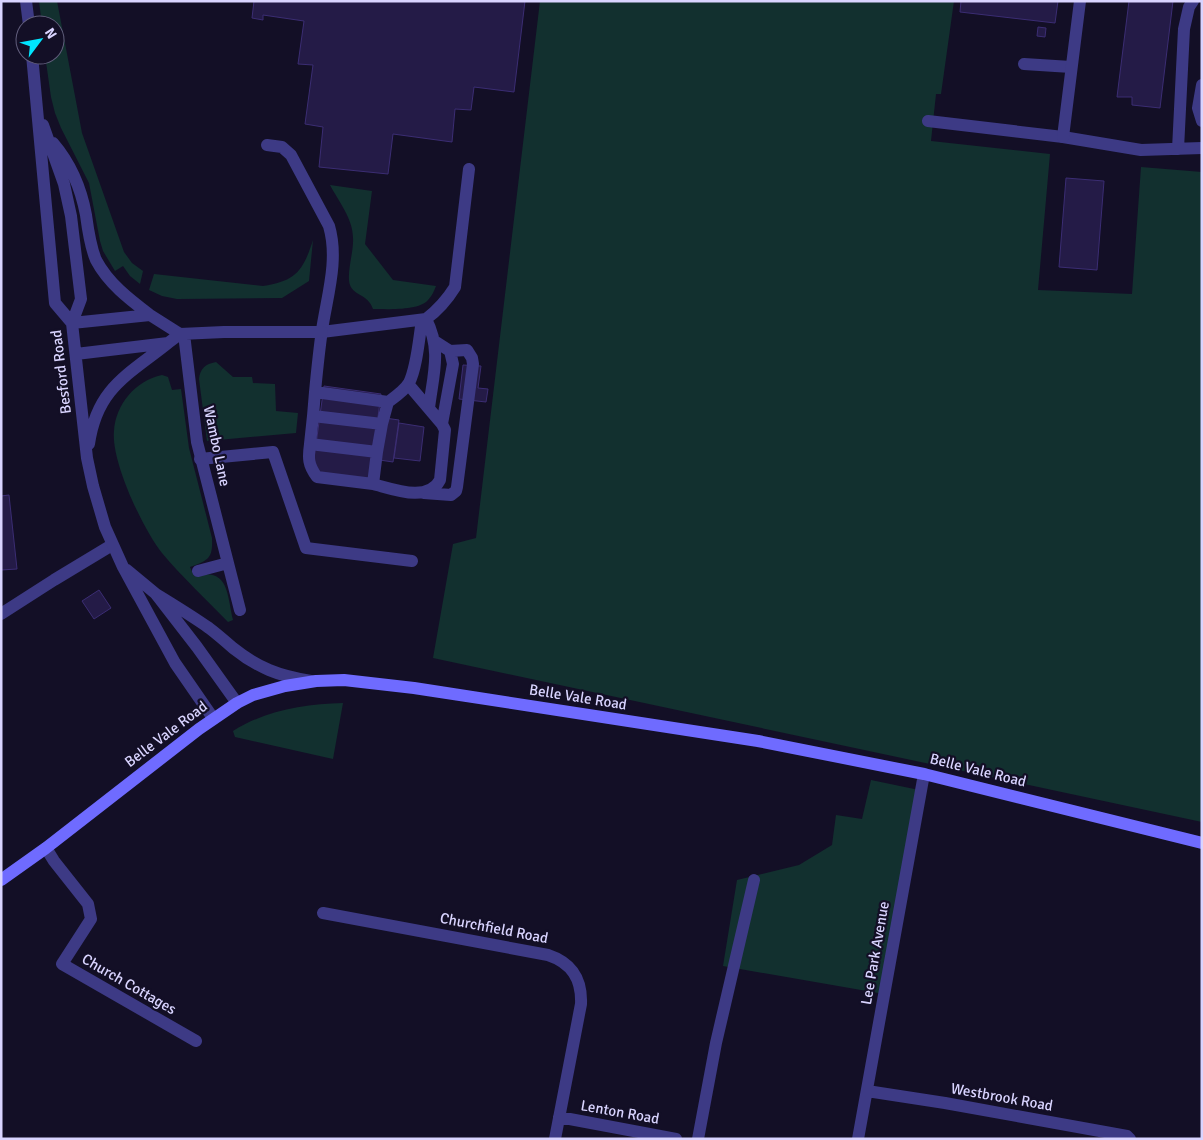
<svg xmlns="http://www.w3.org/2000/svg" width="1203" height="1140" viewBox="0 0 1203 1140" font-family="Signika,sans-serif">
  <style>
    .green { fill: #12302f }
    .building { fill: #241b47; stroke: #3b2d73 }
    .lines { fill: none; stroke-linecap: round; stroke-linejoin: round }
    .lane { stroke: #3d3a85; stroke-width: 12 }
    .street { stroke: #3d3a85; stroke-width: 12 }
    .secondary { stroke: #6f6bff; stroke-width: 12 }
    .labels { text-anchor: middle; stroke-width: 4.5; stroke-linejoin: round; paint-order: stroke }
    .street-label { font-size: 15px; fill: #d9d4ff; stroke: #130f26 }
  </style>
  <rect width="100%" height="100%" fill="#130f26"/>
  <path class="green" d="M39 1H57L82 133 124 252 132 263 143 271 140 284 130 276 123 266 115 271 103 251 100 241 89 183 61 128 55 113 51 97 45 55H55V25H42Z
    M540 1H954L941 94H936L931 141 1050 154 1038 290 1132 294 1141 167 1202 172V822L433 658 453 544 476 538Z
    M330 185 372 191 365 244 393 280 436 286C434 291 432 296 428 300 419 311 387 309 373 309 368 294 354 296 350 285 346 274 354 251 353 238 353 219 339 202 330 185Z
    M313 240 309 281 282 298 177 299 162 296 149 290 154 274 263 286C296 281 303 271 313 240Z
    M216 362 233 377H252L253 383 275 384 276 411 298 413 296 433 207 441 199 379C200 369 205 364 216 362Z
    M162 375 168 377 172 390 181 389 189 448 212 538C213 559 208 560 190 567L194 576C229 567 227 594 233 620L228 622C206 599 182 577 162 553 143 529 111 462 114 431 116 404 135 381 162 375Z
    M343 703 333 759 235 737 233 731C266 710 305 704 343 703Z
    M871 780 919 790 884 994 723 966 737 880 799 865 832 845 836 815 862 819Z"/>
  <path class="building" d="M254 1H525L514 92 474 87 471 110 455 109 452 142 393 134 388 174 319 167 323 127 305 124 313 65 298 64 304 21 263 15V20L252 18Z
    M961 1H1058L1055 23 960 12Z
    M1129 1H1173L1160 108 1132 105V97H1117Z
    M1038 27 1046 28 1045 37 1037 36Z
    M1066 178 1104 181 1097 270 1059 267Z
    M463 365 481 366 478 388 488 389 486 402 459 399Z
    M324 386 381 394 378 417 399 420 393 462 373 459 369 481 312 473Z
    M399 423 424 427 420 461 394 458Z
    M9 495 17 569 1 570V496Z
    M99 590 111 608 94 619 82 601Z"/>
  <g class="lines">
    <path class="lane" d="M1024 64 1071 67
      M1202 85 1198 108 1202 121
      M928 121 1063 137 1141 150 1202 148
      M267 145 282 147 291 155 329 226C339 260 327 296 322 330 319 351 317 371 315 392L388 402C395 397 404 391 409 383 417 367 419 338 422 320
      M1178 149 1184 29 1189 7 1193 1
      M426 319C442 350 433 375 429 408
      M322 332 426 319C438 310 447 300 455 287L469 169
      M436 342 450 351 453 364 442 424
      M315 392 313 416 382 424 388 402
      M313 416 310 444 377 452 382 424
      M310 444C308 458 308 465 317 477L373 484 377 452
      M200 459 273 452 306 548 412 561
      M373 484C393 489 428 503 440 480L445 430 442 424 408 384
      M424 493 451 495 456 491 457 487 473 364 472 358 467 350 450 351
      M1 614 54 580 112 545
      M698 1139 716 1043 754 880"/>
    <path class="street" d="M26 1 29 25
      M32 55 55 303 72 323 87 458 93 486 105 527 123 567 175 663 213 718
      M43 125 64 184 71 216 81 299 72 323
      M1063 137 1080 1
      M53 143C71 164 81 188 86 215 88 230 90 246 96 260 108 283 129 299 150 315
      M72 323 150 315 180 334
      M184 334 197 442 240 610
      M76 354 168 343 180 334 224 332H322
      M89 444C97 388 128 375 168 343
      M127 570 156 594 197 647 237 703
      M198 571 228 563
      M156 594C174 605 192 616 209 628 217 634 225 641 233 648 258 668 279 676 311 681
      M46 848 54 861 88 904 91 919 62 964 196 1041
      M323 913 548 955C572 963 582 979 581 1004L555 1139
      M867 1091 945 1103 1127 1136 1130 1139
      M559 1117 676 1139
      M858 1139 924 774"/>
    <path class="secondary" d="M1 880 46 848 199 729 237 703 253 695 285 686 316 681 344 680 414 688 758 741 924 774 1202 843"/>
  </g>
  <g class="labels">
    <g class="street-label">
      <text transform="translate(61 372) rotate(-97)" y="5">Besford Road</text>
      <text transform="translate(217 446) rotate(78)" y="5">Wambo Lane</text>
      <text transform="translate(578 697) rotate(9)" y="5">Belle Vale Road</text>
      <text transform="translate(166 734) rotate(-37)" y="5">Belle Vale Road</text>
      <text transform="translate(978 770) rotate(14)" y="5">Belle Vale Road</text>
      <text transform="translate(494 928) rotate(11)" y="5">Churchfield Road</text>
      <text transform="translate(875 953) rotate(-80)" y="5">Lee Park Avenue</text>
      <text transform="translate(129 984) rotate(30)" y="5">Church Cottages</text>
      <text transform="translate(1002 1097) rotate(10)" y="5">Westbrook Road</text>
      <text transform="translate(620 1112) rotate(10)" y="5">Lenton Road</text>
    </g>
  </g>
  <rect width="1203" height="1140" fill="none" stroke="#d9d4ff" stroke-width="5"/>
  <g transform="translate(40 40) rotate(58)"><circle r="24" fill="#130f26" stroke="#625e7d"/>
  <path d="M0-4L9 19L0 12L-9 19Z" fill="#00e5ff"/>
  <text y="-8" font-size="14" font-weight="bold" text-anchor="middle" fill="#d9d4ff">N</text>
  </g>
</svg>
